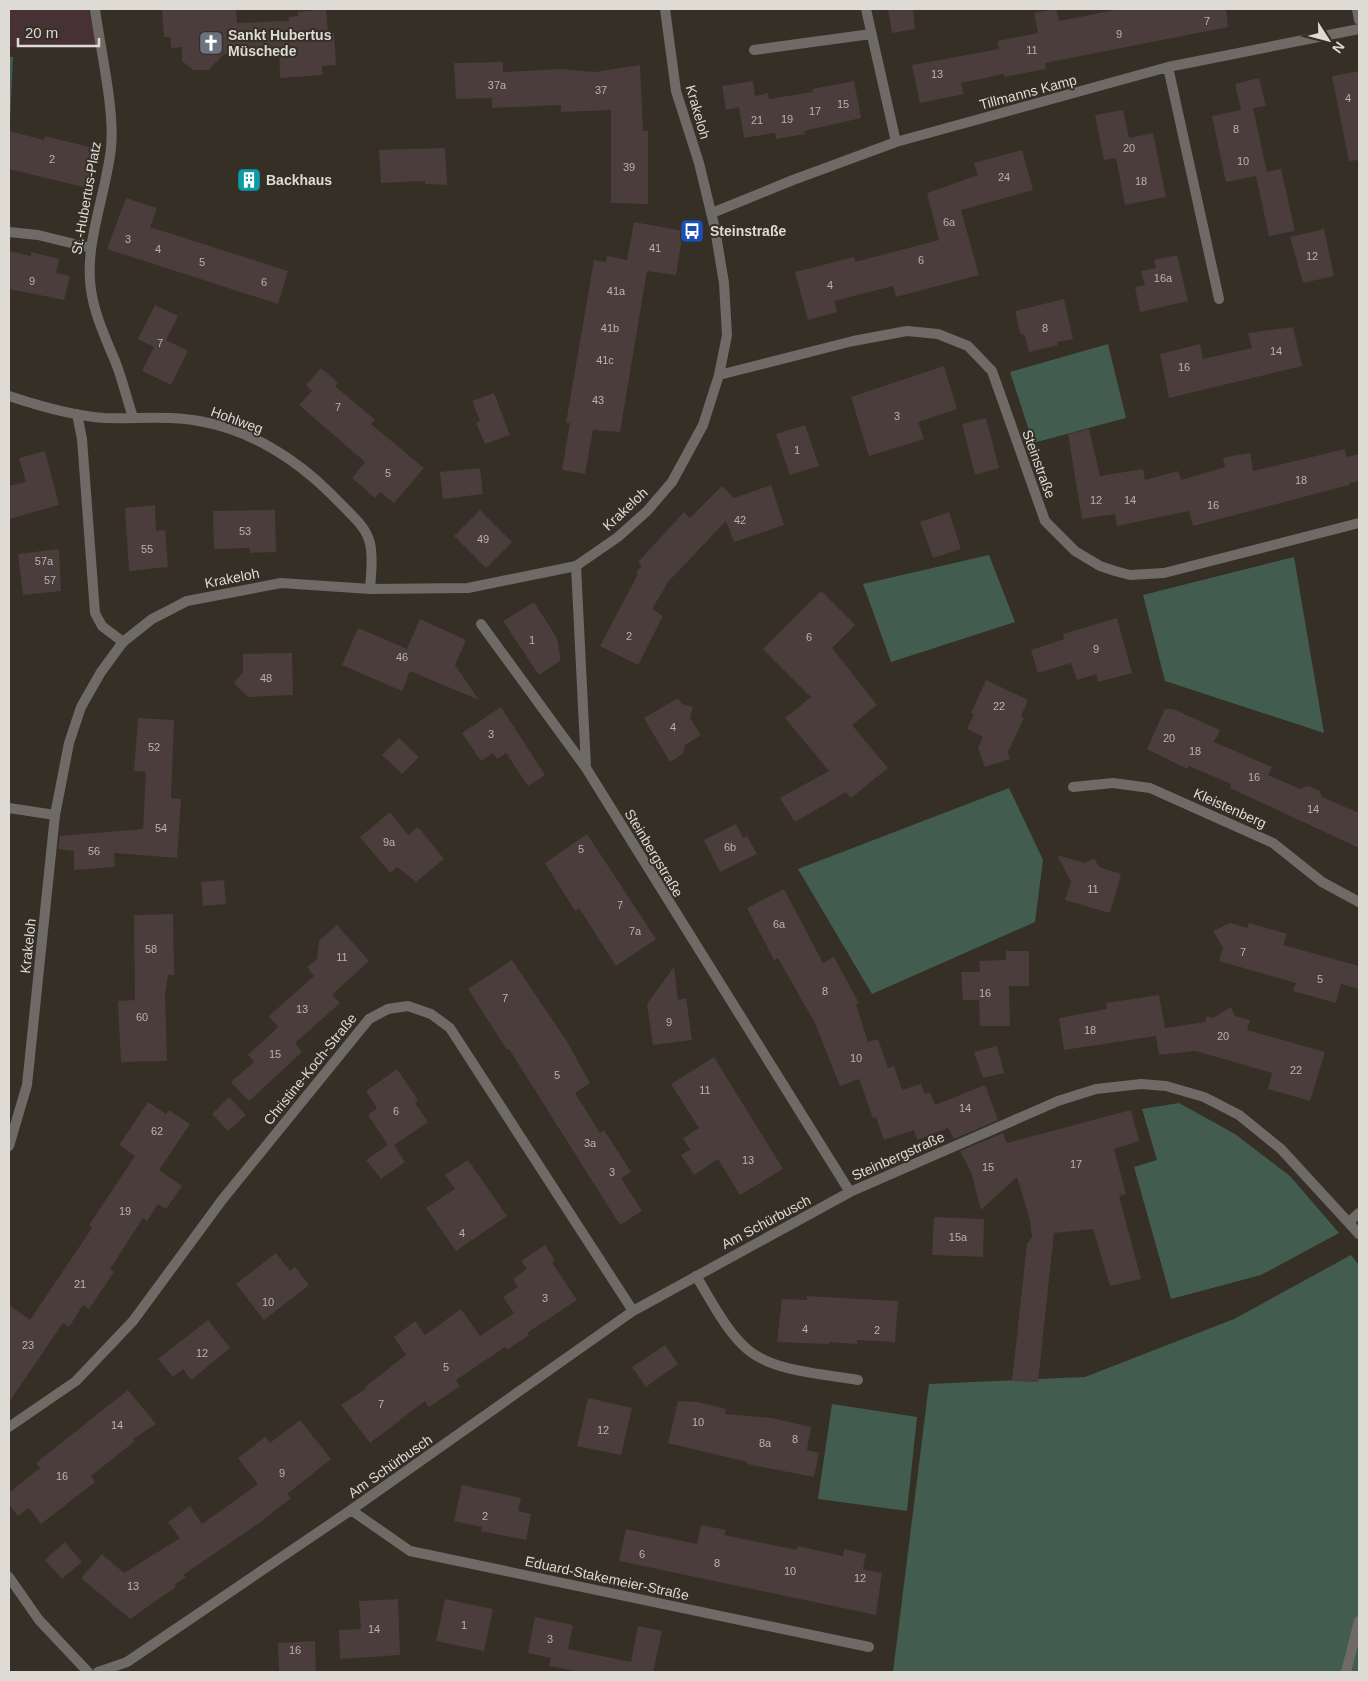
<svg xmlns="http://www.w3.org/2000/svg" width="1368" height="1681" viewBox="0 0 1368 1681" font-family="Arial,sans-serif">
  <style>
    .education { fill: #463135 }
    .green { fill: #425c50 }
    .building { fill: #4a3d3c }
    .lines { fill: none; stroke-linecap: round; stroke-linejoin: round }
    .service { stroke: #6e6a66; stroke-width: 10 }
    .minor { stroke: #6e6a66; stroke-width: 10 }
    .tertiary { stroke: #6e6a66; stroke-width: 10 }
    .labels { text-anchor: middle; stroke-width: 4; stroke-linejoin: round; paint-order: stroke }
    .number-label { font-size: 11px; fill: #b9b3ae }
    .poi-label { font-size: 14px; font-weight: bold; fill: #dedad4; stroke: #352f26; text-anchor: start }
    .street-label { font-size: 14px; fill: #dedad4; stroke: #352f26 }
  </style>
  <rect width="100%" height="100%" fill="#352f26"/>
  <path class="education" d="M9 9H93L97 48 9 47Z"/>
  <path class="green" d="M9 57H13L10 122H9Z
    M1108 344 1126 418 1033 443 1010 372Z
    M989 555 1015 622 891 662 863 584Z
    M1294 557 1324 733 1165 681 1143 595Z
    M1009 788 1043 860 1035 922 872 994 798 869Z
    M1179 1103 1235 1134 1290 1176 1339 1233 1261 1275 1171 1299 1134 1167 1157 1160 1142 1109Z
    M1351 1255 1359 1265V1672H893L929 1384 1085 1377 1234 1319Z
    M832 1404 917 1417 907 1511 818 1499Z"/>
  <path class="building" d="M162 9H236L237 23 289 21V17L298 16V12L326 9 328 33H334L336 65 322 66 323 75 280 78 279 50 224 54 208 70H193L182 61V47L171 48 170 37H164Z
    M888 9H913L915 29 892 33Z
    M1056 9 1059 21 1120 9H1226L1228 27 1045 63 1046 69 1004 77V74L961 83 964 94 920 103 912 65 999 49 997 41 1038 33 1034 13Z
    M503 62V72L560 69 595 72 640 65 643 131H648V204L611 203V110L561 112V105L492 108V98L456 99 454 63Z
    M1359 71V160L1349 161 1332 76Z
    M1259 78 1266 106 1253 108 1267 172 1281 169 1295 231 1269 236 1256 176 1226 182 1212 116 1241 110 1235 84Z
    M753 81 755 96 768 93 769 99 813 92 812 89 854 81 861 118 804 131 805 134 776 139 775 133 744 138 739 107 726 110 722 86Z
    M1123 110 1129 138 1153 133 1166 197 1125 205 1116 158 1104 160 1095 115Z
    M9 131 44 140 45 136 97 149 87 188 9 169Z
    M445 148 447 185 425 184V181L381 183 379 150Z
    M1022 150 1033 190 961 210 979 275 896 297 893 286 834 301 837 312 808 320 795 272 854 257 855 262 939 240 927 193 978 175 974 163Z
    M126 198 157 208 150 227 288 271 278 304 107 249Z
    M634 222 683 231 676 275 647 271 620 432 593 430 585 474 562 470 570 423H566L594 260 606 262 607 256 627 260Z
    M1324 229 1334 276 1303 283 1290 237Z
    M9 251 31 256V252L59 259 56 273 70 276 64 300 9 289Z
    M1177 255 1188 301 1140 312 1135 287 1145 285 1141 271 1156 268 1154 260Z
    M1064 299 1073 339 1057 342 1058 345 1029 352 1025 336 1020 333 1015 311Z
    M155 305 178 316 166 340 188 351 171 385 142 371 154 347 138 339Z
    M1293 327 1302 366 1169 398 1160 354 1200 344 1203 359 1252 348 1248 333Z
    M944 366 957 409 918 422 924 439 869 456 851 397Z
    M321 368 338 383 335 386 375 420 371 424 424 468 394 503 380 492 375 498 352 478 365 462 299 405 312 391 306 385Z
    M494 393 510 435 485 444 476 423 480 421 472 401Z
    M986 418 999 468 975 475 962 424Z
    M805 425 819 466 790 475 776 434Z
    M1089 429 1100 476 1143 469 1145 480 1178 471 1181 480 1225 467 1223 458 1237 455 1250 453 1253 471 1345 449 1346 457 1359 454V481L1349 483V485L1193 526 1189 511 1117 526 1115 514 1082 519 1068 434Z
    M45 451 59 505 9 519V486L26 482 19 458Z
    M480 468 483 494 443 499 440 472Z
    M771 485 784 525 734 542 726 521 668 582 652 609 663 616 638 665 600 646 638 574 636 572 642 566 638 562 684 512 690 518 722 486 734 498Z
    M155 505 156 531 165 530 168 567 129 571 125 508Z
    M275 510 276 552 250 553V548L214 549 213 511Z
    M480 510 512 542 486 568 454 536Z
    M949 512 961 549 933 558 920 522Z
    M59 549 61 591 23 595 18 554Z
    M821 591 855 625 832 648 877 705 852 725 888 768 851 798 846 792 795 822 780 798 829 771 785 718 811 697 763 649Z
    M534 602 557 638 560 655V661L539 675 503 621Z
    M1117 618 1132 673 1098 682 1096 674 1077 680 1071 663 1038 673 1031 650 1064 639 1063 634Z
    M420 619 466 640 455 665 479 700 410 671 402 691 342 665 358 628 407 649Z
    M292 653 293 695 248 697 234 683 243 672V654Z
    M986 680 1028 700 1021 716 1024 718 1008 752 1010 759 985 767 978 748 983 737 967 729 974 714 971 713Z
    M678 698 682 704 693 707 690 718 701 735 685 745 683 754 670 762 644 718Z
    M501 707 545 775 528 786 506 753 497 759 493 753 481 761 462 733Z
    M1165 709H1173L1220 730 1214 742 1272 767 1268 775 1300 789 1309 786 1320 791 1322 797 1359 813V848L1230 788 1231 784 1189 766 1187 769 1147 749Z
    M138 718 174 720 171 798 181 799 177 858 114 853 115 867 74 870V851L58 849 60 836 143 829 146 772 134 771Z
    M399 738 419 757 402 774 382 755Z
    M390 812 408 835 418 827 444 859 416 882 397 867 390 873 360 837Z
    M736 824 743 838 747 836 757 854 720 872 704 840Z
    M587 834 656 939 616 966 579 908 575 911 545 863Z
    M1057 855 1085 863 1094 858 1099 867 1121 874 1110 913 1065 900 1071 882Z
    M224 880 226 904 203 906 201 882Z
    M784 889 823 963 834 957 859 1003 856 1004 868 1042 878 1039 888 1068 894 1066 902 1090 921 1084 925 1094 930 1092 935 1105 985 1085 998 1120 954 1139 948 1128 917 1140 914 1130 884 1140 876 1117 873 1118 859 1079 840 1086 815 1023 778 958 774 960 747 908Z
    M173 914 174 975H168L165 995 167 1061 121 1062 118 1001 135 1000 134 915Z
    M1230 923 1247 928 1249 923 1287 934 1283 945 1359 966V989L1341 984 1336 1003 1293 991 1296 983 1219 961 1223 948 1213 931Z
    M337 925 369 961 332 995 340 1003 295 1043 302 1052 249 1101 231 1082 254 1062 248 1055 278 1027 269 1016 314 976 307 967 317 959 319 941Z
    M1006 951H1029V986H1009L1010 1026H980L979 1000H963L961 972H980L979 961 1006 960Z
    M512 960 566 1040 590 1083 575 1093 600 1133 604 1130 631 1172 621 1178 642 1211 620 1225 509 1049 507 1050 468 989Z
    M674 967 678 1000 686 998 692 1040 653 1045 647 1004Z
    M1159 995 1165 1028 1205 1022 1207 1016 1213 1018 1231 1007 1235 1016 1250 1020 1247 1030 1325 1052 1310 1101 1268 1089 1272 1073 1234 1062 1195 1051 1159 1055 1156 1036 1064 1050 1059 1018 1107 1009 1106 1003Z
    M997 1046 1004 1073 983 1078 974 1052Z
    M714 1057 783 1169 740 1195 718 1159 694 1175 681 1155 690 1150 683 1138 699 1128 671 1084Z
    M397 1069 418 1100 415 1103 428 1122 394 1145 405 1162 381 1179 366 1160 388 1145 368 1115 377 1108 366 1091Z
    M229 1097 246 1115 228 1131 212 1114Z
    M148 1102 166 1114 169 1110 190 1124 159 1170 182 1186 166 1209 158 1204 147 1221 143 1218 110 1269 114 1272 89 1309 83 1305 69 1327 63 1323 9 1402V1305L30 1320 92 1228 89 1225 135 1156 119 1145Z
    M1131 1110 1139 1141 1114 1149 1126 1194 1119 1196 1141 1279 1110 1286 1093 1229 1054 1233 1038 1382 1012 1381 1027 1244 1032 1237 1030 1220 1017 1177 981 1210 971 1172 960 1151 1003 1133 1007 1143Z
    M468 1160 507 1216 456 1251 426 1208 455 1189 445 1175Z
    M934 1217 984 1219 983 1257 932 1255Z
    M545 1245 554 1259 553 1264 577 1300 527 1333 529 1335 507 1350 505 1347 456 1380 460 1386 429 1407 425 1401 370 1443 341 1405 366 1389 365 1387 406 1355 394 1337 415 1321 425 1335 461 1309 480 1336 514 1313 503 1297 518 1287 513 1279 527 1269 521 1261Z
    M276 1253 290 1271 295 1267 309 1285 264 1320 236 1284Z
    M807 1296 898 1301 895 1342 857 1340V1344L829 1342V1344L777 1342 782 1299 807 1300Z
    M208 1320 230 1348 191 1380 183 1369 173 1377 158 1359Z
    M665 1345 678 1364 646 1387 632 1367Z
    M128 1390 156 1424 133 1439 135 1441 91 1476 95 1482 41 1524 29 1508 18 1516 9 1504V1493L40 1468 36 1463Z
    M588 1398 632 1408 621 1455 577 1446Z
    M678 1401 698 1402 726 1409 725 1414 772 1418 811 1427 807 1450 819 1453 814 1477 747 1464V1462L668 1443Z
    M300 1420 331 1459 287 1494 291 1498 258 1524 183 1575 186 1577 174 1585 176 1587 130 1619 81 1578 102 1554 124 1573 180 1538 168 1522 190 1506 202 1524 258 1484 238 1458 265 1437 270 1443Z
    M462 1485 521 1498 518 1511 531 1514 526 1540 481 1531 482 1527 454 1521Z
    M701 1525 726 1530 724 1535 797 1550V1546L843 1556 844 1549 866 1554 863 1569 882 1573 876 1615 619 1561 626 1529 697 1544Z
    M65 1542 82 1562 62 1579 45 1560Z
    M398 1599 400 1655 340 1659 339 1630 361 1629 359 1601Z
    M445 1599 493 1609 484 1651 436 1641Z
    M535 1617 573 1625 568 1649 631 1662 638 1626 662 1631 653 1672H580L549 1666 551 1658 528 1653Z
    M315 1641 316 1672H279L278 1643Z"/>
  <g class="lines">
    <path class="service" d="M696 1276C711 1300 726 1331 747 1349 773 1372 825 1374 858 1380"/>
    <path class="minor" d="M95 9C100 48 115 110 111 148 106 195 84 243 91 290 95 317 107 341 117 366 123 382 127 400 133 417
      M866 9 896 142
      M1357 9 1359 20
      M754 50 871 34
      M1168 67 1219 299
      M712 213 793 180 896 142 1168 67 1359 29
      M9 232 38 235 91 248
      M719 375 853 341 907 331 938 334 968 346 992 371 1045 521 1075 551 1100 566 1115 571 1130 575 1164 573 1359 523
      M9 396C39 406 73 416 105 418 138 419 171 415 204 422 252 431 297 460 331 494 370 534 375 531 370 589
      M77 414 82 439 95 613 102 626 123 642
      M576 566 586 767
      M481 624 586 768 850 1192
      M1073 787 1113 783 1150 788 1273 843 1322 882 1359 902
      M9 808 55 815
      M1349 1222 1359 1213
      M9 1427 76 1381 133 1321 222 1200 369 1019 388 1009 408 1006 431 1014 450 1028 633 1311
      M351 1510 410 1551 869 1647
      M9 1577 39 1620 88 1672
      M98 1672 127 1662 351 1510 633 1311 850 1192 1058 1101 1096 1089 1141 1084 1166 1086 1204 1097 1239 1115 1281 1149 1359 1234
      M1346 1672 1359 1621"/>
    <path class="tertiary" d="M9 1146 27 1085 55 815 69 743 81 707 101 672 123 642 152 619 187 601 281 583 370 589 468 588 576 566 618 537 647 511 672 482 703 425 719 375 727 335 724 283 715 229 699 163 676 91 665 9"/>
  </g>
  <defs>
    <symbol id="church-square" viewBox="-11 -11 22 22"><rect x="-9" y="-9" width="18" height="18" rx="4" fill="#6b7280" stroke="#352f26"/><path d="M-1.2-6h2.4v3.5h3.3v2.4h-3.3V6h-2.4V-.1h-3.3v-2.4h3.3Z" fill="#fff"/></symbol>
    <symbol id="building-square" viewBox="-11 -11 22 22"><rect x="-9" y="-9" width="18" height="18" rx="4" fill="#0f9aa8" stroke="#352f26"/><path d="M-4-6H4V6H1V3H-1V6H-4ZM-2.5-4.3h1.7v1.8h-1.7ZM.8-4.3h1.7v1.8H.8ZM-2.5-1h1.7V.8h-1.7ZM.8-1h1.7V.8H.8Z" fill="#fff"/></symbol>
    <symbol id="bus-square" viewBox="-11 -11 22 22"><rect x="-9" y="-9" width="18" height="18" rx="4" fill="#1a4fb4" stroke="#352f26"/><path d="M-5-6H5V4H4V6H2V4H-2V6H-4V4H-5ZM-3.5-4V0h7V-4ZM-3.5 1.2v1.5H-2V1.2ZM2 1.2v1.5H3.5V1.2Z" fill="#fff"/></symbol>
  </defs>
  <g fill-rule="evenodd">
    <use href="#church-square" x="197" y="29" width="28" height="28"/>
    <use href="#building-square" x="235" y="166" width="28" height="28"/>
    <use href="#bus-square" x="678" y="217" width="28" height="28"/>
  </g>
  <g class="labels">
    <g class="number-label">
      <text x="1207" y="25">7</text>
      <text x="1119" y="38">9</text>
      <text x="1032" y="54">11</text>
      <text x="937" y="78">13</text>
      <text x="497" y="89">37a</text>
      <text x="601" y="94">37</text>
      <text x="1348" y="102">4</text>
      <text x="843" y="108">15</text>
      <text x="815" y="115">17</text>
      <text x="787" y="123">19</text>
      <text x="757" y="124">21</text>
      <text x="1236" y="133">8</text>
      <text x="1129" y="152">20</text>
      <text x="52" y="163">2</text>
      <text x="1243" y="165">10</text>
      <text x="629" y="171">39</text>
      <text x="1004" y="181">24</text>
      <text x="1141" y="185">18</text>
      <text x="949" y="226">6a</text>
      <text x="128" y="243">3</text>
      <text x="655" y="252">41</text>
      <text x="158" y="253">4</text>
      <text x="1312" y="260">12</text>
      <text x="921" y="264">6</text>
      <text x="202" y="266">5</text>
      <text x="1163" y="282">16a</text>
      <text x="32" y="285">9</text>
      <text x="264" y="286">6</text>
      <text x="830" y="289">4</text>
      <text x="616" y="295">41a</text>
      <text x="610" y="332">41b</text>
      <text x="1045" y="332">8</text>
      <text x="160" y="347">7</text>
      <text x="1276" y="355">14</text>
      <text x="605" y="364">41c</text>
      <text x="1184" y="371">16</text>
      <text x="598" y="404">43</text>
      <text x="338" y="411">7</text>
      <text x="897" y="420">3</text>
      <text x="797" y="454">1</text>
      <text x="388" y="477">5</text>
      <text x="1301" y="484">18</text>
      <text x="1096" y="504">12</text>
      <text x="1130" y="504">14</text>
      <text x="1213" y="509">16</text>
      <text x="740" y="524">42</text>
      <text x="245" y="535">53</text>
      <text x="483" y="543">49</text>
      <text x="147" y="553">55</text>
      <text x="44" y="565">57a</text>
      <text x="50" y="584">57</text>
      <text x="629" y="640">2</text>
      <text x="809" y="641">6</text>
      <text x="532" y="644">1</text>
      <text x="1096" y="653">9</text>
      <text x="402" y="661">46</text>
      <text x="266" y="682">48</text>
      <text x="999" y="710">22</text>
      <text x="673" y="731">4</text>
      <text x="491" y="738">3</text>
      <text x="1169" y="742">20</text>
      <text x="154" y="751">52</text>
      <text x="1195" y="755">18</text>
      <text x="1254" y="781">16</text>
      <text x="1313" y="813">14</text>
      <text x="161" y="832">54</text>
      <text x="389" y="846">9a</text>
      <text x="730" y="851">6b</text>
      <text x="581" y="853">5</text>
      <text x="94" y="855">56</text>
      <text x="1093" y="893">11</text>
      <text x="620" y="909">7</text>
      <text x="779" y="928">6a</text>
      <text x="635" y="935">7a</text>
      <text x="151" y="953">58</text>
      <text x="1243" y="956">7</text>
      <text x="342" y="961">11</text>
      <text x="1320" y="983">5</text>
      <text x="825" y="995">8</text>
      <text x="985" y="997">16</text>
      <text x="505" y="1002">7</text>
      <text x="302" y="1013">13</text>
      <text x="142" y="1021">60</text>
      <text x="669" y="1026">9</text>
      <text x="1090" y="1034">18</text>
      <text x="1223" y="1040">20</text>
      <text x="275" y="1058">15</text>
      <text x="856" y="1062">10</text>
      <text x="1296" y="1074">22</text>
      <text x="557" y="1079">5</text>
      <text x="705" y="1094">11</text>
      <text x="965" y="1112">14</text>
      <text x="396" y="1115">6</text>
      <text x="157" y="1135">62</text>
      <text x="590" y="1147">3a</text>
      <text x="748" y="1164">13</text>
      <text x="1076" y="1168">17</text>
      <text x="988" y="1171">15</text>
      <text x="612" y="1176">3</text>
      <text x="125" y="1215">19</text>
      <text x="462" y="1237">4</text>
      <text x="958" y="1241">15a</text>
      <text x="80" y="1288">21</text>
      <text x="545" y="1302">3</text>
      <text x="268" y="1306">10</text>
      <text x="805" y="1333">4</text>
      <text x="877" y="1334">2</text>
      <text x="28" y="1349">23</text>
      <text x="202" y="1357">12</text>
      <text x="446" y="1371">5</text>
      <text x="381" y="1408">7</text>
      <text x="698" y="1426">10</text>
      <text x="117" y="1429">14</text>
      <text x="603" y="1434">12</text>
      <text x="795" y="1443">8</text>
      <text x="765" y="1447">8a</text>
      <text x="282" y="1477">9</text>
      <text x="62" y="1480">16</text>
      <text x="485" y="1520">2</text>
      <text x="642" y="1558">6</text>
      <text x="717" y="1567">8</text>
      <text x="790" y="1575">10</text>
      <text x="860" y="1582">12</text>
      <text x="133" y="1590">13</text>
      <text x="464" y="1629">1</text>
      <text x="374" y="1633">14</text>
      <text x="550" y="1643">3</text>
      <text x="295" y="1654">16</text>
    </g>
    <g class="poi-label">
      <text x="228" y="40">Sankt Hubertus<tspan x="228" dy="16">Müschede</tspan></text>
      <text x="266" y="185">Backhaus</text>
      <text x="710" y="236">Steinstraße</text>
    </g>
    <g class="street-label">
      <text transform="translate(1028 92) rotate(-15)" y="5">Tillmanns Kamp</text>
      <text transform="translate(698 112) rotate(74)" y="5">Krakeloh</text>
      <text transform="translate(86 198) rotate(-80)" y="5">St.-Hubertus-Platz</text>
      <text transform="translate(237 420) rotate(20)" y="5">Hohlweg</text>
      <text transform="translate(1039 464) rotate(70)" y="5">Steinstraße</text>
      <text transform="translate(625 509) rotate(-43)" y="5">Krakeloh</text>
      <text transform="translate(232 578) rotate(-11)" y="5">Krakeloh</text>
      <text transform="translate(1230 808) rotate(24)" y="5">Kleistenberg</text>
      <text transform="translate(654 853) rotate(59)" y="5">Steinbergstraße</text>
      <text transform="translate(28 946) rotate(-84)" y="5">Krakeloh</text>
      <text transform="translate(310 1069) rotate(-51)" y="5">Christine-Koch-Straße</text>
      <text transform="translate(898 1156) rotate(-24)" y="5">Steinbergstraße</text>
      <text transform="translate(766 1222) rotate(-28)" y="5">Am Schürbusch</text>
      <text transform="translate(390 1466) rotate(-35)" y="5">Am Schürbusch</text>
      <text transform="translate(607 1578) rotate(12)" y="5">Eduard-Stakemeier-Straße</text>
    </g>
  </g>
  <rect width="1368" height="1681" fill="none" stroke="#dedad4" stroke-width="20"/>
  <g transform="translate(1328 40) rotate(126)" stroke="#352f26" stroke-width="4" paint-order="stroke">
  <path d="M0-4L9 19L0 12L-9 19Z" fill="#dedad4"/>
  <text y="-8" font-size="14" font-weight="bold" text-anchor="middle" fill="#dedad4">N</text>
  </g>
  <path d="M18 38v8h81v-8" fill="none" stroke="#dedad4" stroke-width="2.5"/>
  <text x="25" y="38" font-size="15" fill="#dedad4" stroke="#352f26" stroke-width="4" paint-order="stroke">20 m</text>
</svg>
